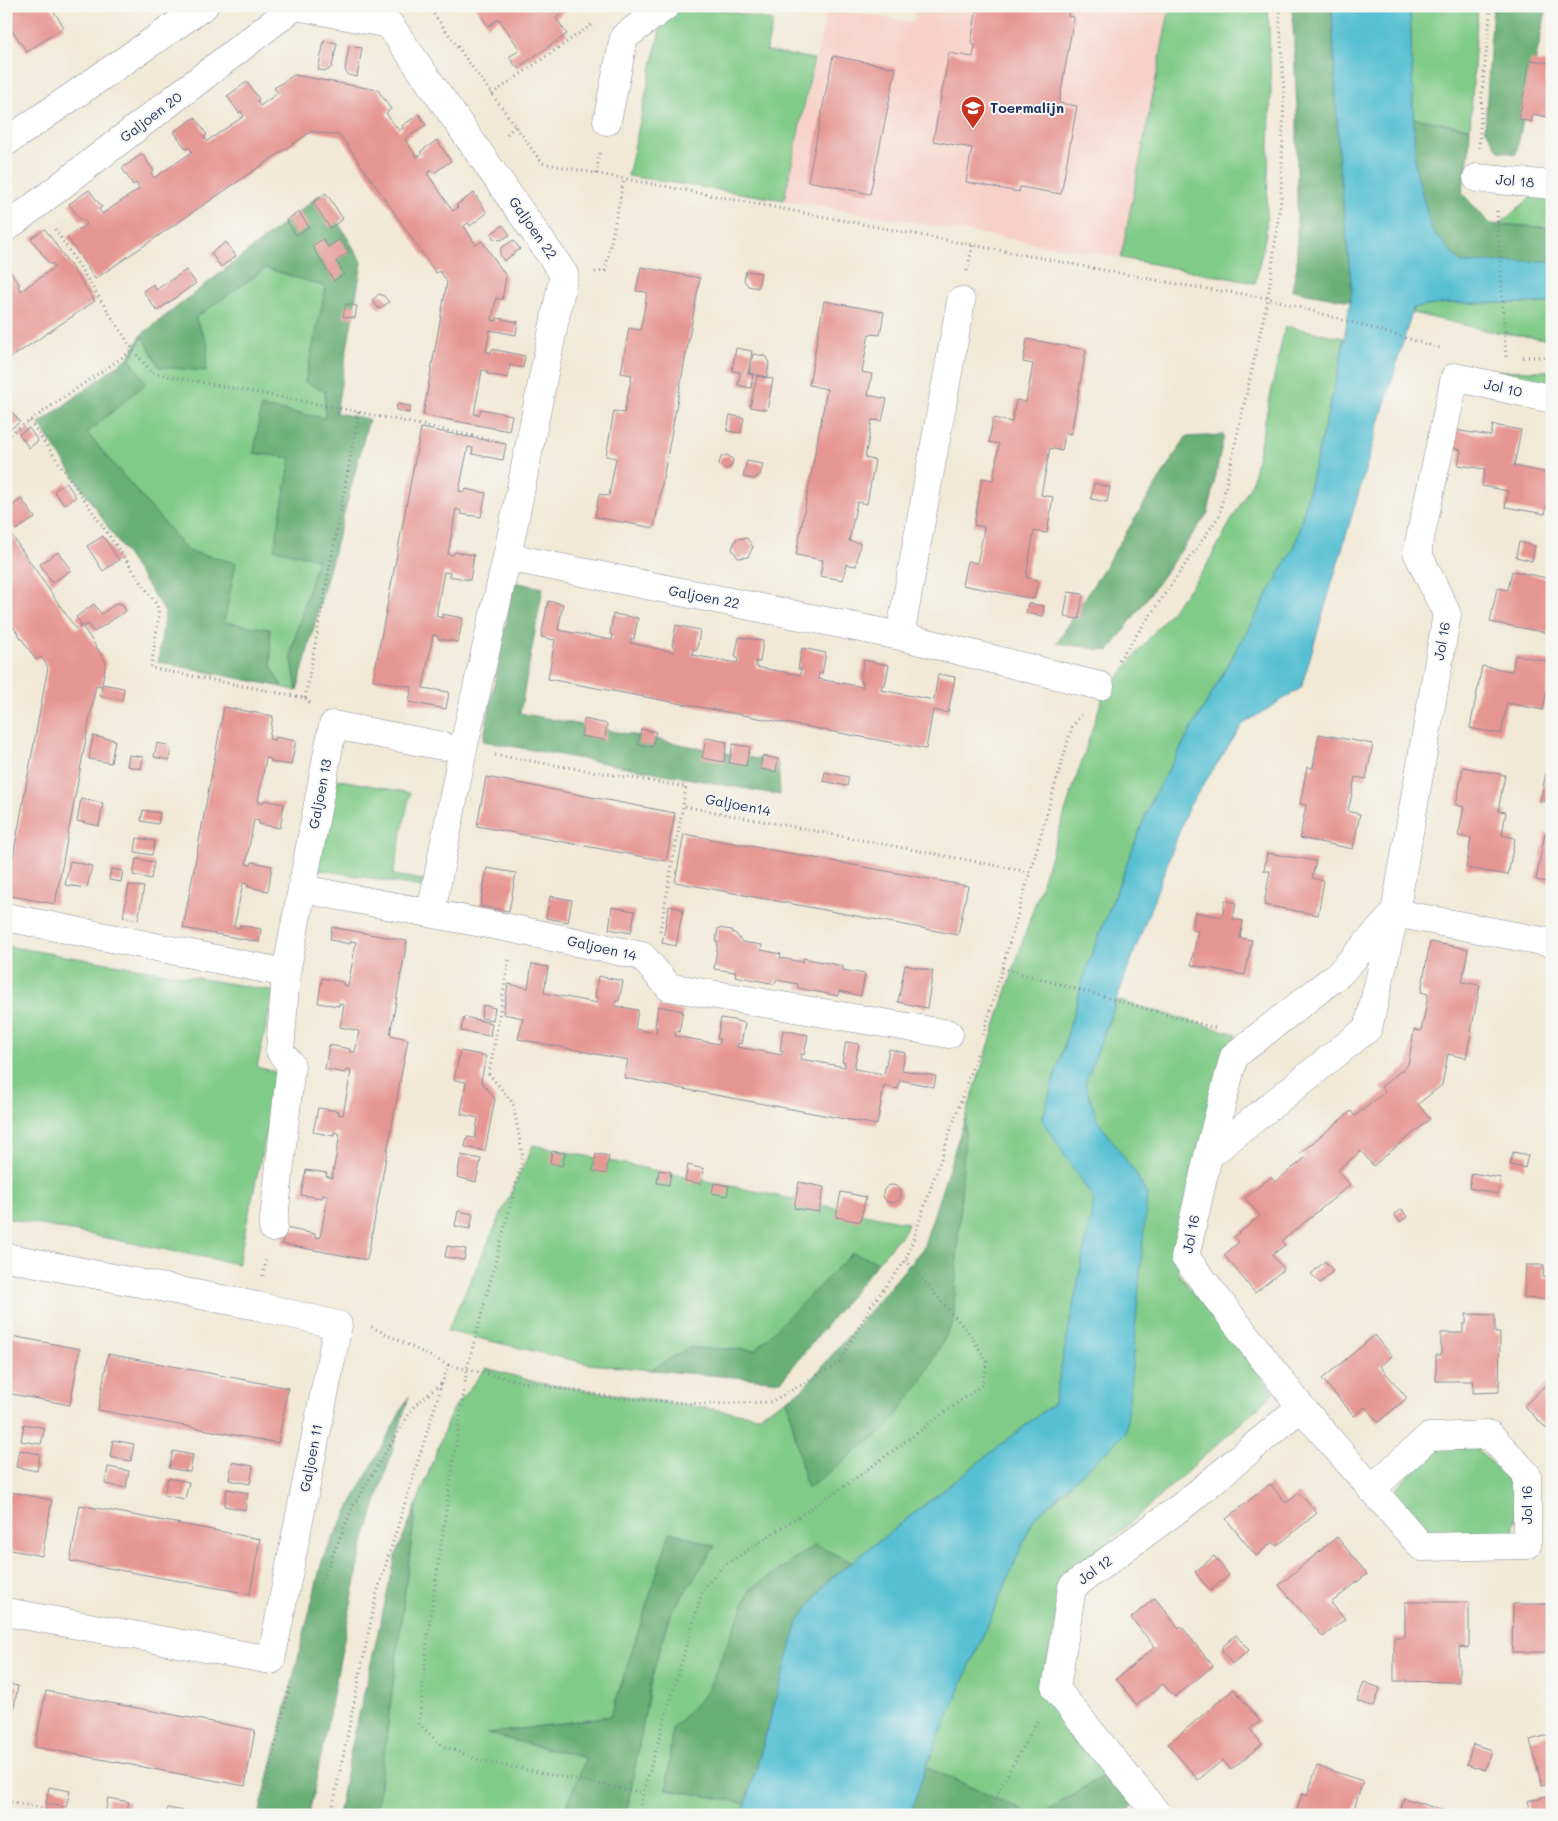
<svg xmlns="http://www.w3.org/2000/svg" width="1558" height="1821" viewBox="0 0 1558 1821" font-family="Mali,sans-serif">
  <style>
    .built { fill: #f7d1c7 }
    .green { fill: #80cb88; stroke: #4e7d73 }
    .forest { fill: #68af74; stroke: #426f69 }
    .water { fill: #57c0d3; stroke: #397898 }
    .building { fill: #e69692 }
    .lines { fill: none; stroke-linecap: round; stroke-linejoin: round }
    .minor-casing { stroke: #868c9a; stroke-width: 29 }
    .path { stroke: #868c9a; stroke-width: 3; stroke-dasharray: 1 4; stroke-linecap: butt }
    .minor { stroke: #fff; stroke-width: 28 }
    .labels { text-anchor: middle; stroke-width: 4; stroke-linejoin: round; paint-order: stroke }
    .poi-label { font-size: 14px; font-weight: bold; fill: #1b2f5e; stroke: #f6f6f2; text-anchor: start }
    .street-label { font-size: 14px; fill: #1b2f5e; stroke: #f6f6f2 }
  </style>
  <rect width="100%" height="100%" fill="#f6f6f2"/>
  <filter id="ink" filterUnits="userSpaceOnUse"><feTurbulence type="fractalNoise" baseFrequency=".02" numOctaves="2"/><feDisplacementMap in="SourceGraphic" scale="10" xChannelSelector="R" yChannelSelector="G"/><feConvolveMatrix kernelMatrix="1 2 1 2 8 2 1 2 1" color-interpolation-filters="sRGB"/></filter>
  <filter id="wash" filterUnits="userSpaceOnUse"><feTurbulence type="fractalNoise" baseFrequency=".0096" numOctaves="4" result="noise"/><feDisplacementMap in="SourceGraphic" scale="20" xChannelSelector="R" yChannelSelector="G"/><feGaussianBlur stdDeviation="1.12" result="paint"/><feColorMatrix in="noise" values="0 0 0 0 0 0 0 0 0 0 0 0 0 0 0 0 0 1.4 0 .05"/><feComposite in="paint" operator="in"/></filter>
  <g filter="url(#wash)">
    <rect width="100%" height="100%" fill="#f1e9d5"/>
    <path class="built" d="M916 6H1170L1121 258 784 200 827 9 913 22Z"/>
    <path class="green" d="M672 6H705L773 21 766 51 814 59 784 200 628 176 664 11Z
      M1170 6H1268L1271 88 1266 234 1255 283 1121 258Z
      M1410 6H1478L1470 128 1413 118Z
      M1540 190 1552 192V228L1499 224Z
      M266 268 327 287 305 382 325 391V418L254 453 291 458 317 559 291 653 297 691 282 687 271 666 270 629 223 622 236 563 188 551 87 433 145 383 130 359 144 335 208 345 195 318Z
      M1446 303H1552V340L1490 331 1412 313 1413 308Z
      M1285 326 1344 338 1340 364 1295 546 1152 799 1088 964 1042 1120 1095 1200 1054 1403 852 1562 814 1546 750 1590 707 1692 672 1729 667 1789 746 1803 743 1815H626L651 1680 669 1616 715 1546 671 1532 611 1716 489 1734 586 1758 563 1815H376L416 1506 452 1410 486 1368 539 1383 758 1416 787 1399 807 1489 953 1323 966 1115 1103 696 1204 570 1252 483Z
      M1462 370 1552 371V388Z
      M331 778 410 793 393 875 423 880 421 887 316 869Z
      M6 946 274 991 257 1067 279 1073 238 1264 6 1218Z
      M1117 1000 1236 1034 1228 1056 1177 1272 1274 1393 1066 1581 1041 1691 1107 1773 1041 1815H1033L926 1767 1034 1518 1067 1489 1136 1174 1097 1121 1085 1084Z
      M533 1145 908 1223 906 1229 878 1262 852 1254 755 1350 688 1348 651 1370 589 1364 447 1331Z
      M1439 1447 1477 1448 1520 1493 1511 1543 1435 1542 1394 1490Z"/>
    <path class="forest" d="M1292 6H1332L1339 163 1352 290 1350 301 1292 290 1297 266V111Z
      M1493 6H1547L1516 154 1499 151 1485 128Z
      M1413 118 1470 128 1469 153 1462 193 1490 224 1552 228V261L1461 263 1431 229 1415 166Z
      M321 194 362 262 336 413 369 419 297 691 291 653 317 559 274 549 291 458 254 453 261 407 325 418V391L305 382 326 287 266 268 195 318 208 346 206 371 159 367 143 336 130 359 146 383 87 433 188 551 236 563 224 622 270 629 271 666 282 687 158 662 165 612 39 424 129 357 141 335Z
      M1224 435 1208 513 1109 651 1057 643 1186 437Z
      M514 582 543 588 520 713 778 763 780 795 483 741Z
      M966 1115 953 1323 922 1380 888 1427 807 1489 787 1399 803 1389 923 1248Z
      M852 1253 878 1262 781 1381 651 1370 688 1348 755 1350Z
      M409 1396 362 1549 309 1815H259L323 1557Z
      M416 1506 376 1815H338L349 1758 396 1555Z
      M670 1532 715 1546 669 1616 651 1680 626 1815H563L586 1758 487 1734 611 1716Z
      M815 1545 852 1562 827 1582 798 1622 746 1803 667 1789 672 1729 707 1692 750 1590Z
      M926 1767 1033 1815H910Z
      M1107 1773 1134 1805 1122 1815H1041Z"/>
    <path class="water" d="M1332 6H1410L1415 166 1431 229 1461 263 1552 261V303H1446L1413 308 1301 688 1243 724 1188 808 1085 1084 1098 1121 1136 1174 1147 1195 1126 1433 1034 1518 926 1767 910 1815H743L798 1622 827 1582 1054 1403 1094 1200 1042 1120 1088 964 1152 799 1295 546 1340 364 1352 290 1339 163Z"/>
    <g id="blocks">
      <path class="building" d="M6 6H50L64 27 27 52 6 22Z
        M475 6H572L556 18 567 34 517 68 509 57 520 50 499 19 488 26Z
        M977 6H1070L1068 16 1074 17 1059 103 1077 106 1061 194 1020 187 1019 192 966 182 972 148 933 141 949 53 973 57 975 45 971 44Z
        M324 41 337 43 332 67 327 71 318 70Z
        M349 46 362 48 357 77 348 75 345 70Z
        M1551 53 1552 118 1533 114 1531 122 1519 119 1530 60 1549 63Z
        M833 56 896 68 870 194 808 181Z
        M294 75 378 90 391 109 386 113 399 131 403 128 402 126 419 114 426 125 405 139 417 157 422 154 420 152 437 140 451 161 434 173 432 170 427 173 453 211 458 207 456 205 474 193 487 213 470 226 468 223 464 226 476 245 482 241 506 276 502 300 496 298 492 320 497 321V318L518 322 516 335 490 330 486 351 491 353 492 349 525 356 523 368 510 365 508 378 487 374V371L482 370 474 414 479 415 481 409 512 415 509 431 423 415 447 282 440 271 436 273 341 136 312 131 95 279 67 237 87 224 84 220 81 221 69 204 89 190 102 207 99 209 102 214 139 189 136 183 133 185 122 168 142 154 154 171 151 173 154 178 192 152 189 147 186 149 174 132 195 117 207 135 204 137 207 141 244 116 241 111 239 113 227 96 247 82 259 99 257 101 260 106 278 93 274 88Z
        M326 193 343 219 330 228 313 202Z
        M299 212 309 227 296 235 286 220Z
        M503 225 510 235 501 240 494 239 491 234Z
        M45 229 95 301 6 361V269L8 268 20 285 18 286 21 291 55 267 52 263 50 265 31 238Z
        M323 239 328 247 340 239 349 252 336 261 344 274 334 281 312 246Z
        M513 240 520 249 504 261 500 255 501 248Z
        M226 242 236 256 221 267 211 253Z
        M641 267 700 278 654 528 595 517 599 494 609 496 616 458 606 456 614 411 624 413 632 375 621 373 629 328 640 330 644 311 647 292 636 291Z
        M186 270 196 283 157 311 143 291 153 284 156 290Z
        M746 271 761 273 758 288 748 286 744 280Z
        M379 294 384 296 389 302 379 309 372 300Z
        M824 301 884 312 880 335 869 334 862 372 872 374 868 395 887 399 882 421 872 420 865 458 875 460 867 504 857 502 849 541 860 543 856 566 846 564 843 580 820 576 823 560 796 555 827 389 809 385Z
        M346 304 357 306 355 318 343 317Z
        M1027 339 1086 350 1071 434 1065 433 1062 451 1050 448 1041 495 1053 497 1047 533 1034 531 1026 577 1038 580 1034 599 962 585 967 561 977 563 981 545 984 527 974 525 982 478 993 480 999 444 989 442 993 418 1012 422 1016 400 1026 402 1033 364 1023 362Z
        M736 348 752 351 748 374 753 375 751 388 738 385 740 372 732 371Z
        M753 354 765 356 769 363 767 377 749 373Z
        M757 376 773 379 767 410 750 407Z
        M397 404 411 406 409 413 396 410Z
        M9 408 20 422 10 429 6 424V411Z
        M730 415 744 418 741 433 727 431Z
        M1493 425 1521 430 1514 466 1552 474V500L1548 499 1545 514 1505 507 1508 491 1482 486 1485 469 1458 465 1461 450 1451 448 1455 430 1491 436Z
        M29 428 38 441 29 448 19 434Z
        M421 428 506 444 503 460 472 454 473 448 468 447 459 491 465 492V489L486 493 481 517 461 514V511L456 509 448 554 453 555 454 552 474 555 470 580 449 576 450 573 444 572 436 616 442 618V614L463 618 458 642 438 639V636L433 635 423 688 449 692 446 709 409 702 412 687 373 680Z
        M728 455 733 460 731 467 724 469 719 464 721 457Z
        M747 461 763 464 760 475 754 479 743 477Z
        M66 482 76 497 64 505 54 491Z
        M1094 483 1110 487 1107 502 1091 499Z
        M22 499 35 518 16 530 6 516V510Z
        M6 527 76 629 82 626 76 617 94 604 101 614 117 603 122 604 126 611 94 632 88 624 83 627 106 662 102 684 124 688 122 700 100 696 102 686 96 685 55 904 6 895 48 667 41 657 36 660 6 616Z
        M103 536 119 560 103 571 87 546Z
        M747 538 753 547 748 557 738 558 732 549 736 539Z
        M1519 542 1535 546 1532 561 1516 557Z
        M58 552 71 570 52 583 40 564Z
        M1512 571 1552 579V616L1548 633 1490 622 1497 588 1508 590Z
        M1068 592 1083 594 1079 619 1064 617Z
        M548 601 563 604 558 630 612 640 613 635 610 634 613 614 626 616 638 618 634 639 631 638 630 643 674 652 675 646H672L676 625 700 630 697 650 693 649 692 655 737 663 738 658 735 657 739 637 763 641 760 662 756 661V667L800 675 801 669H798L802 648 826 653 822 674 819 673 818 679 863 687V681H860L864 660 889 665 885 685H882L881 690 934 700 938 674 955 677 948 713 933 710 926 749 548 679 555 640 541 637Z
        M1028 603 1044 606 1043 616 1026 613Z
        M1515 655 1552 662 1543 710 1507 703 1501 734 1470 728 1482 666 1512 671Z
        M224 707 273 716 269 739 275 740V737L296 741 291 765 271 762V759L266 758 258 802 263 803 264 800 284 804 280 828 259 824V821L254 820 246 864 251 865 252 862 272 866 268 891 248 887V884L243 883 234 927 240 928V925L261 929 259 942 183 928Z
        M584 719 607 724 605 740 581 736Z
        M641 729 656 732 652 747 638 744Z
        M1319 734 1373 744 1366 779 1355 777 1352 794 1348 811 1360 814 1353 849 1300 838 1306 805 1300 804 1307 767 1313 768Z
        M93 736 115 740 111 763 89 759Z
        M706 738 727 742 724 762 702 758Z
        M157 743 167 745 171 751 169 760 154 757Z
        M733 744 750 747 746 766 729 763Z
        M129 755 143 757 141 769 127 766Z
        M762 756 778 759 776 772 760 769Z
        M1548 763 1552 764V800L1540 802Z
        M1463 767 1505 775 1498 811 1506 812 1502 835 1515 838 1508 875 1466 868 1471 838 1458 836 1464 807 1456 805Z
        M825 772 849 777 847 786 823 781Z
        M486 777 675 813 666 861 477 826Z
        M81 799 103 803 99 826 77 821Z
        M143 810 160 813 158 824 141 821Z
        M1545 833 1552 834V883L1536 880Z
        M684 834 968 886 958 935 675 882Z
        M137 838 155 841 152 855 135 852Z
        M1267 853 1316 861 1312 878 1324 881 1318 915 1264 905 1270 871H1264Z
        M136 859 154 862 151 879 133 875Z
        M70 861 92 866 87 888 65 885Z
        M487 868 516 873 509 911 480 906Z
        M111 869 123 871 121 882 109 880Z
        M129 885 144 887 138 920 123 917Z
        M550 896 572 900 568 922 546 918Z
        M1225 900 1236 903 1233 919 1243 921 1240 938 1252 940 1245 975 1191 965 1198 931 1192 930 1195 912 1222 917Z
        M669 906 683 909 676 946 662 943Z
        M612 907 635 911 631 933 609 929Z
        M332 927 407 941 390 1035 408 1039 367 1260 282 1244 285 1228 315 1234V1237L320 1238 328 1196 323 1195 322 1198 301 1195 306 1170 327 1173 326 1176 332 1178 340 1134 334 1132V1136L313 1132 318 1108 339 1111 338 1114 343 1115 351 1071 346 1070 345 1073 325 1069 329 1045 350 1049V1052H355L359 1031 340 1027 344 1005 339 1003V1006L318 1003 322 978 343 982V985L348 986 356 942 351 941 350 944 330 940Z
        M718 928 732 930V932L736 934 742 942 762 945 761 950 781 954 780 958 803 962V958L843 966V970L865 974 861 996 839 991 838 996 798 988V984L776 980 775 984 735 976 736 972 714 969 718 942H716Z
        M1430 942 1468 949 1462 982 1480 985 1466 1058 1448 1054 1442 1085 1418 1104 1430 1119 1373 1166 1361 1151 1338 1170 1350 1185 1282 1241 1285 1245 1272 1255 1284 1269 1255 1293 1224 1255 1239 1242 1234 1237 1260 1216 1245 1198 1271 1177 1275 1182 1305 1158 1300 1153 1351 1111 1355 1116 1385 1092 1381 1087 1408 1065 1414 1030 1421 1031 1425 1012 1428 994 1421 992Z
        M532 964 548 967 544 993 597 1003 598 997H595L598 976 623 981 619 1001H616L615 1006 638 1010 635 1029 656 1033 657 1027H655L658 1006 683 1011 679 1032 676 1031 675 1036 719 1044 720 1039H717L721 1018 733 1020 745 1023 741 1044 738 1043 737 1047 782 1055 783 1051H780L783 1030 808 1035 804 1055 801 1054 800 1059 845 1067V1063L842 1062 846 1042 859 1044 854 1069 884 1074 889 1049 905 1053 902 1070 936 1076 934 1087 900 1080 898 1089 884 1086 877 1125 624 1078 628 1060 518 1039 523 1018 503 1014 508 984 528 988Z
        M905 965 933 971 927 1008 898 1002Z
        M483 1005 495 1008 493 1020 481 1018Z
        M464 1017 492 1023 490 1036 461 1031Z
        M460 1051 486 1056 481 1081 495 1099 485 1151 465 1147 467 1137 475 1138 478 1118 461 1114 466 1082 454 1080Z
        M552 1151 565 1153 562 1166 550 1163Z
        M1513 1152 1528 1155 1525 1168 1510 1165Z
        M596 1154 609 1156 606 1174 593 1171Z
        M461 1155 481 1159 476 1182 457 1177Z
        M688 1165 704 1169 701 1184 685 1181Z
        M659 1170 671 1172 669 1185 657 1183Z
        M1472 1173 1501 1178 1498 1194 1469 1188Z
        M799 1182 824 1187 819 1212 794 1208Z
        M714 1183 729 1186 727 1196 712 1193Z
        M883 1194a9 9 0 1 1 18 0a9 9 0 1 1-18 0Z
        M841 1192 866 1197 860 1222 836 1217Z
        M1402 1209 1407 1217 1400 1222 1394 1214Z
        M458 1211 473 1214 470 1229 455 1226Z
        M447 1246 466 1249 464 1260 445 1257Z
        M1325 1261 1333 1271 1320 1283 1311 1274Z
        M1526 1265H1544L1543 1277 1552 1278V1300L1524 1298Z
        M1466 1314 1495 1315V1333H1500L1499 1392 1473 1393 1474 1381H1436V1355H1441V1333H1463V1324H1466Z
        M6 1335 80 1349 70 1405 6 1393Z
        M1375 1335 1392 1356 1380 1366 1407 1398 1378 1422 1365 1407 1354 1416 1322 1379Z
        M108 1354 288 1388 278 1443 98 1410Z
        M1552 1379V1434L1524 1406Z
        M24 1424 45 1428 41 1444 21 1441Z
        M113 1440 134 1444 131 1461 110 1457Z
        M19 1450 40 1454 37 1471 16 1467Z
        M173 1451 193 1455 190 1472 169 1468Z
        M232 1462 253 1466 250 1484 229 1480Z
        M108 1467 129 1471 126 1488 105 1484Z
        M168 1478 189 1482 185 1499 164 1495Z
        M1270 1484 1286 1503 1299 1493 1317 1513 1277 1546 1273 1542 1256 1556 1226 1519Z
        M227 1489 248 1493 245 1510 224 1506Z
        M6 1491 52 1500 42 1556 6 1549Z
        M80 1505 260 1539 250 1594 70 1561Z
        M1337 1537 1367 1574 1331 1603 1345 1619 1323 1637 1279 1585Z
        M1214 1556 1229 1575 1210 1591 1195 1572Z
        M1155 1598 1179 1628 1181 1626 1213 1666 1175 1697 1163 1684 1137 1705 1116 1679 1155 1647 1131 1618Z
        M1405 1602H1469V1648L1459 1647V1682L1394 1681V1637H1405Z
        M1513 1604H1552V1652H1512Z
        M1236 1635 1249 1650 1232 1664 1222 1651V1647Z
        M1364 1682 1380 1688 1374 1707 1357 1701Z
        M6 1684 18 1686 7 1743H6Z
        M1234 1689 1260 1721 1250 1729 1262 1744 1231 1770 1223 1760 1198 1780 1168 1744Z
        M46 1691 255 1730 245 1786 35 1747Z
        M1552 1734V1783L1542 1785 1530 1740Z
        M1473 1744 1491 1750 1485 1770 1467 1764Z
        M1317 1766 1363 1781 1352 1815H1295L1302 1794 1307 1796Z
        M49 1787 70 1791 66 1807 46 1804Z
        M1551 1795 1552 1815H1531L1527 1801Z
        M108 1798 129 1802 126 1815H105Z
        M1404 1798 1453 1814V1815H1399Z
        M168 1808 188 1812V1815H166Z
        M26 1810 49 1814V1815H25Z"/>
    </g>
  </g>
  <g filter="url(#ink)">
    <use href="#blocks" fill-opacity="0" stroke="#868c9a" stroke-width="1"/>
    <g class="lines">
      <defs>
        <path id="minor" d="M296 6 389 24 564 274 507 557 463 749 431 913
          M607 121 624 37 666 6
          M6 142 204 6
          M1477 178 1552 185
          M6 228 295 6
          M507 557 900 636 1100 686
          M900 636 961 301
          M302 889 514 929 642 956 669 987 949 1034
          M6 917 286 973
          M1208 1156 1234 1056 1339 974 1395 913 1552 943
          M273 1228 291 1065 280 1051 286 973 333 725 443 746
          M6 1257 257 1306 338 1325 271 1660 6 1612
          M1371 1489 1429 1437 1490 1435 1527 1475V1545L1422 1547 1301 1407 1185 1257 1208 1156 1368 1028 1395 913 1447 614 1417 552 1455 377 1552 399
          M1158 1815 1056 1689 1072 1587 1186 1503 1301 1407"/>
      </defs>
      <use href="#minor" class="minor-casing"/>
      <path class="path" d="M428 6 542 163 1182 285 1268 298 1440 348
        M492 94 594 23
        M507 134 515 126
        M1479 148 1482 93 1491 6
        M596 174 600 152
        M1497 211 1506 357
        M55 229 133 350 152 373 359 412 497 441
        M967 271 973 244
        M595 272 605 271 624 179
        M1523 357H1552
        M30 421 157 605 159 615 151 668 305 698 310 703
        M6 437 133 350
        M1119 660 1219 516 1268 298 1281 198 1284 92 1279 6
        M305 698 359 412
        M495 755 686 787 683 806 1030 872
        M660 931 683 806
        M509 960 489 1074 513 1103 523 1158 467 1369 428 1633 419 1724 443 1746 482 1761 643 1793
        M1002 968 1218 1029
        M983 1035 1072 727 1081 715
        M263 1276 266 1260
        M448 1365 523 1382 616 1398 702 1404 771 1402 838 1364 871 1306 906 1260 978 1051
        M321 1584 353 1506 414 1406 441 1384
        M6 1801 77 1815
        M259 1815 290 1685
        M331 1815 376 1596 448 1365 370 1326
        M639 1815 643 1793 703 1589 722 1567 852 1481 982 1385 987 1362 972 1337 906 1260
        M988 1815 1002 1784 1039 1718"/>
      <use href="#minor" class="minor"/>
    </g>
  </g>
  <defs>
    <symbol id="school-pin" viewBox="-11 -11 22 30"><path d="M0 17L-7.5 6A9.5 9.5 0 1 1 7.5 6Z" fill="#c8321e" stroke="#f6f6f2"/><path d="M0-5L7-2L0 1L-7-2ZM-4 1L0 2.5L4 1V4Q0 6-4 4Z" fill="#fff"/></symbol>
  </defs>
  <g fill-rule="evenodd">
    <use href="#school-pin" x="959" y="94" width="28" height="38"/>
  </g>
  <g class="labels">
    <g class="poi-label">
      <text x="990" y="113">Toermalijn</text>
    </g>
    <g class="street-label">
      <text transform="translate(151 117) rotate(-37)" y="5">Galjoen 20</text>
      <text transform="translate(1515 181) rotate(5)" y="5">Jol 18</text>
      <text transform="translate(533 228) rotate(55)" y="5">Galjoen 22</text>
      <text transform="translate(1503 388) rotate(13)" y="5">Jol 10</text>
      <text transform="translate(704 597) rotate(11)" y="5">Galjoen 22</text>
      <text transform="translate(1442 641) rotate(-80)" y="5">Jol 16</text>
      <text transform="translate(320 794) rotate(-79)" y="5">Galjoen 13</text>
      <text transform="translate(738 805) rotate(11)" y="5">Galjoen14</text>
      <text transform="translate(602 948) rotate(13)" y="5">Galjoen 14</text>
      <text transform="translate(1191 1234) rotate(-79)" y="5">Jol 16</text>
      <text transform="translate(311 1458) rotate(-79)" y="5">Galjoen 11</text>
      <text transform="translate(1527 1505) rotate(-90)" y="5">Jol 16</text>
      <text transform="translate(1095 1570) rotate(-36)" y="5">Jol 12</text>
    </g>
  </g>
  <rect width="1558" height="1821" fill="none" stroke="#f6f6f2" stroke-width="25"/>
</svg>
